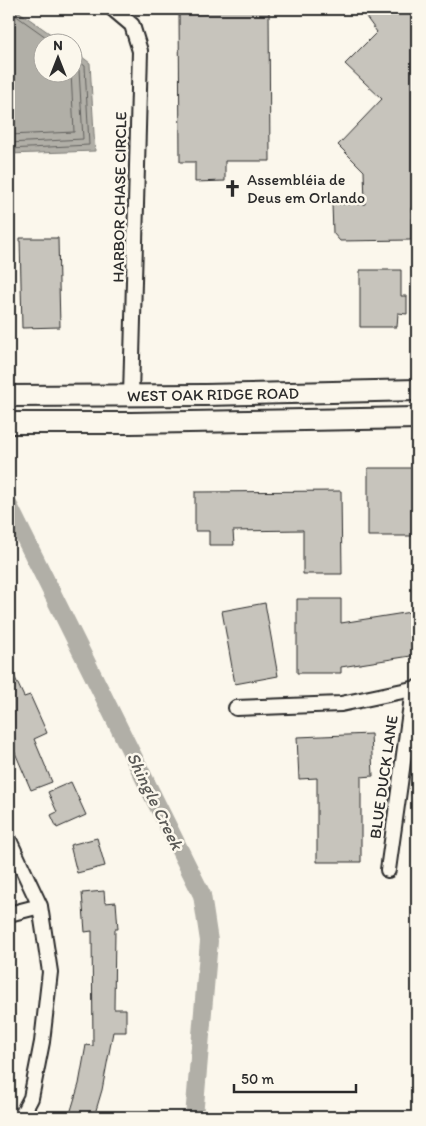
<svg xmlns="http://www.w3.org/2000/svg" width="426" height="1126" viewBox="0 0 426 1126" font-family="Itim,sans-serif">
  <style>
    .water { fill: #b1afa7; stroke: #7b7a75 }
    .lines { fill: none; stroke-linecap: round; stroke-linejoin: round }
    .shore { stroke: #61605d; stroke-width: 1 }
    .canal { stroke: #b1afa7; stroke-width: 18 }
    .building { fill: #c7c4bc; stroke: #2b2b2b }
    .street-casing { stroke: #2b2b2b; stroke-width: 18 }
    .secondary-casing { stroke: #2b2b2b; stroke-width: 24 }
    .street { stroke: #fbf7ec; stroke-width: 14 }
    .secondary { stroke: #fbf7ec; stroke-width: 20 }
    .labels { text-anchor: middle; stroke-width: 5; stroke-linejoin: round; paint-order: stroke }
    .poi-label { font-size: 16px; fill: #2b2b2b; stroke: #fbf7ec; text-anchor: start }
    .street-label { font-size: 16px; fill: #2b2b2b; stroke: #fbf7ec }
    .water-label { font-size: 18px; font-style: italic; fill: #5a5956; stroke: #fbf7ec }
  </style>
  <rect width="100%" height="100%" fill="#fbf7ec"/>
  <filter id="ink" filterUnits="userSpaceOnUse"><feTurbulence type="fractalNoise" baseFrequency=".02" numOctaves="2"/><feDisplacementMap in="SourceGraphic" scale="10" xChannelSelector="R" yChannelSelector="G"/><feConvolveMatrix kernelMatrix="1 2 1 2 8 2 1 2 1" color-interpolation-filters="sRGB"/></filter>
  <g filter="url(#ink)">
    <path class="water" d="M9 9H15L62 42H42V72H72L73 50 90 63 95 151 9 154Z"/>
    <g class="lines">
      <path class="shore" d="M13 9 15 15 53 42
        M9 135 74 132 71 72
        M9 143 83 139 79 70 72 64
        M9 149 89 145 85 66 72 56"/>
      <path class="canal" d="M9 506 202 895 209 941 194 1117"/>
    </g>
    <path class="building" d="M179 9H269L270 161H225V181L195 182V162H180Z
      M374 9H417V201L411 208V240L340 241 333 233 332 204H365L364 171 338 145 382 99 345 64 377 32 366 17Z
      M20 238H58L60 327 22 328Z
      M360 270H401V296H407V314L398 313 397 327H360Z
      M368 468H417V536H368Z
      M341 491 342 574H303V530L233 531 234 545H209V531H195V492Z
      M297 599H341V623L417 611V655L341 667V673H297Z
      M265 603 278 676 235 684 222 611Z
      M9 665 24 697 30 695 47 733 34 739 52 782 31 790 13 748 9 750Z
      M371 734 373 776 361 777V862H317V778L299 779 297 737Z
      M71 782 86 815 57 828 51 815 57 812 48 792Z
      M97 838 105 866 77 873 70 845Z
      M104 891 105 903 116 902 118 929H115L114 1009H126V1032H113L102 1090 94 1117H69L79 1084 86 1045 93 1046 92 931 85 932 82 893Z"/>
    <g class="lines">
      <defs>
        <path id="street" d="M113 9 132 25 140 51 131 396
          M236 708 341 704 417 688
          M9 840 40 906 50 972 42 1042 31 1098 21 1117
          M388 870 413 690
          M9 914 40 906"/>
        <path id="secondary" d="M9 396 205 395 417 390
          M9 423H131L417 418"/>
      </defs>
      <use href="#street" class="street-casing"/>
      <use href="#secondary" class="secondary-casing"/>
      <use href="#street" class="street"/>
      <use href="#secondary" class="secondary"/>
    </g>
  </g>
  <defs>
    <symbol id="church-bare" viewBox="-9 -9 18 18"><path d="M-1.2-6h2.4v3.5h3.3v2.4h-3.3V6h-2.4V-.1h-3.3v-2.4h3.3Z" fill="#2b2b2b" stroke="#fbf7ec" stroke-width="2.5" paint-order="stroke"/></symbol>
  </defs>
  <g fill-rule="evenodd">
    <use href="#church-bare" x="220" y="176" width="25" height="25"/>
  </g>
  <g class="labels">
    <g class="poi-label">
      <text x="247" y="185">Assembléia de<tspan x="247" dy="18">Deus em Orlando</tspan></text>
    </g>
    <g class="street-label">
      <text transform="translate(119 197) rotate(-89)" y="6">HARBOR CHASE CIRCLE</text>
      <text transform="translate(213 394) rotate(-1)" y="6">WEST OAK RIDGE ROAD</text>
      <text transform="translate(383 777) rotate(-82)" y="6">BLUE DUCK LANE</text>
    </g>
    <g class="water-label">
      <text transform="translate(155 801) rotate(64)" y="6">Shingle Creek</text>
    </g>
  </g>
  <rect width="426" height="1126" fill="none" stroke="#fbf7ec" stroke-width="30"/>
  <rect x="15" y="15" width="396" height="1096" fill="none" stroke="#2b2b2b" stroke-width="2" filter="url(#ink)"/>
  <g transform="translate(58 58)"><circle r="24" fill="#fbf7ec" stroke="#a8a59f"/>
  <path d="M0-4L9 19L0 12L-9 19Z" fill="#2b2b2b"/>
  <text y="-8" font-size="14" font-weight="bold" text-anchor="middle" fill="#2b2b2b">N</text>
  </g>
  <path d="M234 1084v8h122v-8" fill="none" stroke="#2b2b2b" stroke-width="2.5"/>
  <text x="241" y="1084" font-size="15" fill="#2b2b2b" stroke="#fbf7ec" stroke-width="4" paint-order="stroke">50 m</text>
</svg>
